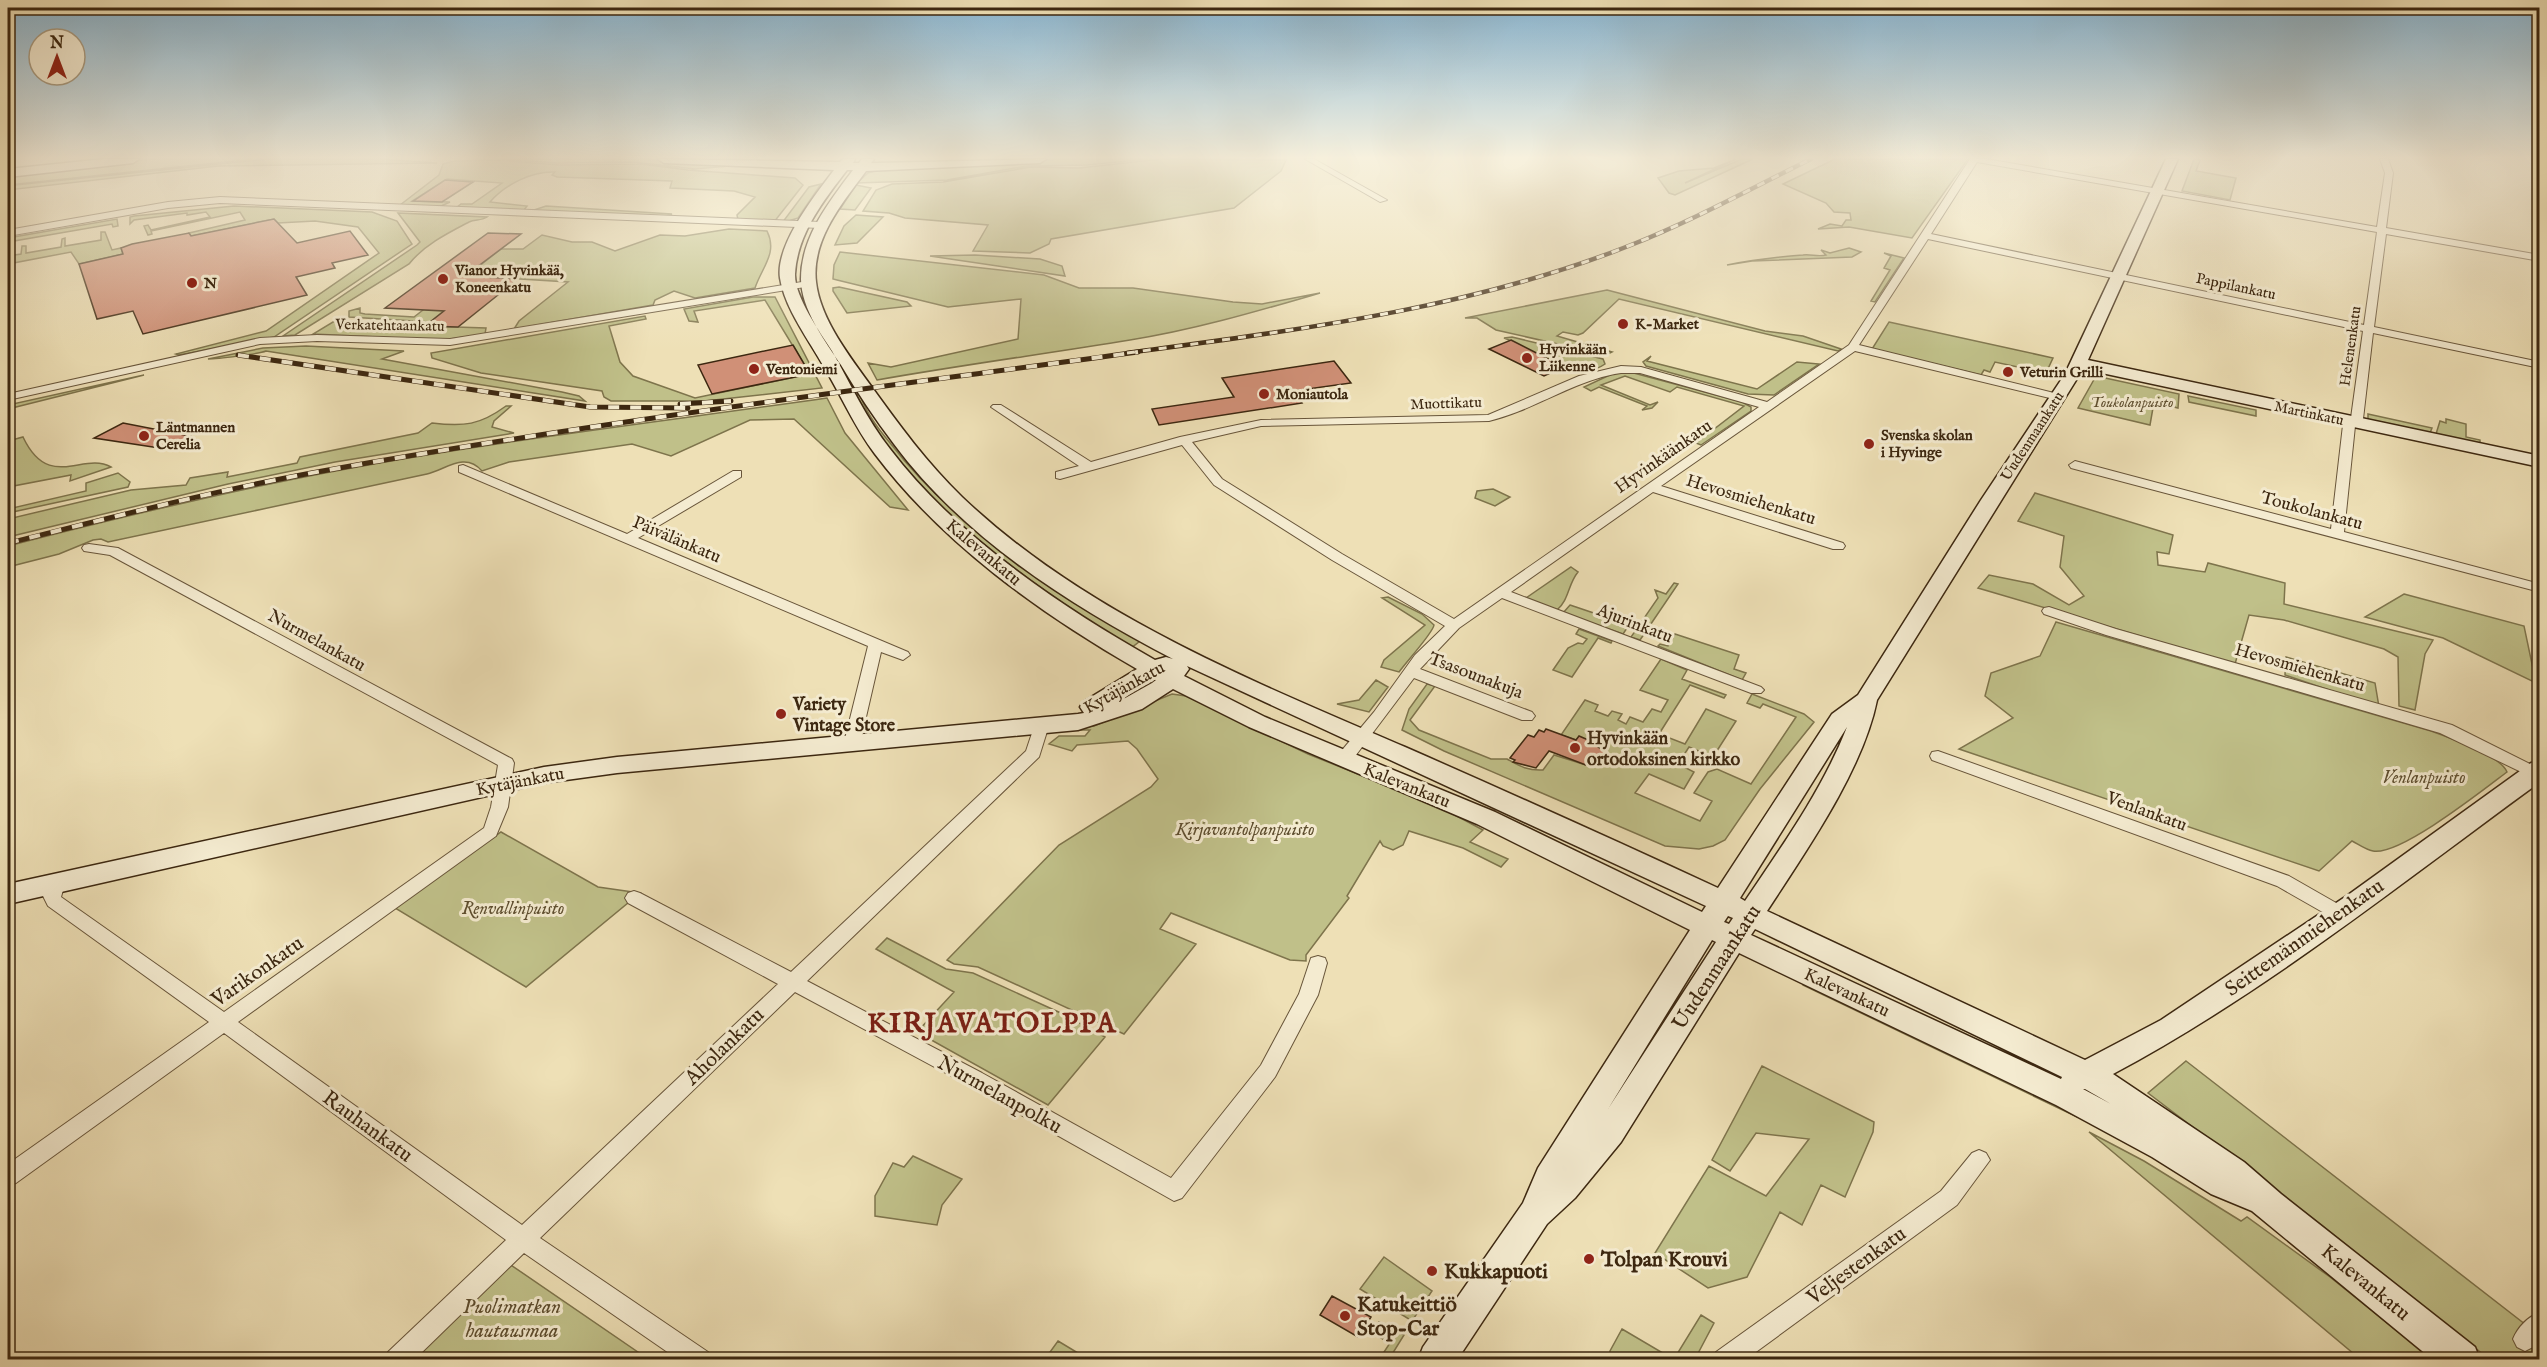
<svg xmlns="http://www.w3.org/2000/svg" width="2547" height="1367" viewBox="0 0 2547 1367" font-family="'IM FELL English',serif">
  <style>
    .green { fill: #c0c089; stroke: #7e744c; stroke-width: 1.5 }
    .building { fill: #d09077; stroke: #3c2710; stroke-width: 1.5 }
    .lines { fill: none; stroke-linecap: round; stroke-linejoin: round }
    .street-casing { stroke: #68553a; stroke-width: 2 }
    .secondary-casing { stroke: #3c2710; stroke-width: 3 }
    .street { fill: #f4ebd0; fill-rule: evenodd }
    .secondary { fill: #f4ebd0; fill-rule: evenodd }
    .rail-far1-casing { stroke: #3c2710; stroke-width: 4.5 }
    .rail-casing { stroke: #3c2710; stroke-width: 5 }
    .rail-far1 { stroke: #f4ebd0; stroke-width: 3; stroke-dasharray: 8; stroke-linecap: butt }
    .rail { stroke: #f4ebd0; stroke-width: 4; stroke-dasharray: 11; stroke-linecap: butt }
    .poi-dot { fill: #8f2418; stroke: #f4ebd0; stroke-width: 2 }
    .labels { text-anchor: middle; stroke-width: 6; stroke-linejoin: round; paint-order: stroke }
    .far-poi-label { font-size: 15px; font-weight: bold; fill: #3c2710; stroke: #f4ebd0; text-anchor: start }
    .far-street-label { font-size: 15px; fill: #3c2710; stroke: #f4ebd0 }
    .far-park-label { font-size: 15px; font-style: italic; fill: #5d4d2e; stroke: #f4ebd0 }
    .street-label { font-size: 18px; fill: #3c2710; stroke: #f4ebd0 }
    .poi-label { font-size: 18px; font-weight: bold; fill: #3c2710; stroke: #f4ebd0; text-anchor: start }
    .park-label { font-size: 18px; font-style: italic; fill: #5d4d2e; stroke: #f4ebd0 }
    .near-street-label { font-size: 21px; fill: #3c2710; stroke: #f4ebd0 }
    .near-poi-label { font-size: 21px; font-weight: bold; fill: #3c2710; stroke: #f4ebd0; text-anchor: start }
    .near-park-label { font-size: 21px; font-style: italic; fill: #5d4d2e; stroke: #f4ebd0 }
    .near-district-label { font-size: 28px; font-weight: bold; letter-spacing: 1.5px; fill: #7a1f14; stroke: #f4ebd0 }
  </style>
  <rect width="100%" height="100%" fill="#eee0b6"/>
  <filter id="stains"><feTurbulence type="fractalNoise" baseFrequency=".00333" numOctaves="4"/><feColorMatrix values="0 0 0 0 .2 0 0 0 0 .09 0 0 0 0 .02 0 0 0 .5 -.17"/></filter>
  <radialGradient id="worn" r=".72"><stop offset=".6" stop-color="#630" stop-opacity="0"/><stop offset="1" stop-color="#630" stop-opacity=".3"/></radialGradient>
  <path class="green" d="M152 159H253L8 185V175Z
    M268 159H380L437 163 218 166 8 190V186L15 185Z
    M503 159H641L729 166 695 169 634 162 557 163Z
    M1061 159H1148L1087 165 1027 166 947 180 857 183 868 173 878 170Z
    M1162 159 1286 160 1281 171 1234 208 1051 239 1049 244 1030 253 973 251 988 225 905 218 889 213 863 211 876 190 892 184 943 182 1031 167 1079 168Z
    M1736 159 1685 183 1742 159H1753L1675 195 1669 193 1658 178 1679 171 1714 168Z
    M1835 159H1968L1912 238 1849 227 1818 229 1830 224 1842 226 1846 220H1851L1850 213 1834 212 1826 203 1783 184Z
    M2194 159 2200 160 2196 171 2236 178 2230 200 2182 191Z
    M500 160 559 165 641 164 688 170 795 178 803 185 774 222 738 220 737 215 755 197 734 191 670 188 672 181 557 177 552 175 555 172C532 171 506 184 490 202L527 206 524 210 457 207 461 204H472L502 183 447 179 412 201 450 202 439 207 400 205 439 175 443 164 455 161Z
    M821 184 798 218 782 223 809 187Z
    M856 185 871 188 855 210 840 209Z
    M234 206 372 212 397 221 412 244 274 337 179 355 176 354 266 331 379 253 358 227 315 221 278 223 274 219 191 236 189 233 245 220 240 212 151 231 152 234 148 235 144 226 148 225 151 230 210 217 206 212 187 215V213L134 220 130 224V217L134 216Z
    M546 206 672 214 664 217 531 211Z
    M398 213 487 217C481 221 475 219 469 222 448 233 424 245 409 264L295 335 283 336 417 245 420 242Z
    M856 215 883 217 857 243 835 245 844 226Z
    M117 219 118 226 113 227 112 224 8 242V238Z
    M729 229 767 231C778 253 762 267 755 288L695 298 674 291 655 300 653 305 514 329 519 321 568 282 486 277 430 322 349 317V311L360 308V313L365 314 414 317 501 249H523L542 235 572 242H592L615 251 660 235 685 236Z
    M101 232H105L112 250 121 248 123 254 79 264 71 252 8 264V256L21 254 22 246H26V253L61 247 62 239 65 238V246L101 240Z
    M1849 248 1861 252 1852 257 1752 261 1727 265C1752 260 1777 257 1803 255 1811 254 1818 257 1826 255L1821 250 1830 253Z
    M840 252 1044 275 1079 288H1133L1233 302 1262 304 1320 293C1258 311 1194 330 1130 340 1045 354 961 365 877 380L868 363 891 367 1018 339 1021 299 948 307 837 280 833 279 834 265Z
    M1884 253 1904 258 1875 302 1871 301 1890 270 1884 268 1891 256Z
    M975 255 1040 259 1062 266 1065 276 930 256Z
    M839 287 907 302 911 306 847 313 833 291V288Z
    M1607 290 1765 331 1803 336 1841 349 1838 351 1619 299 1583 333 1578 335 1563 332 1557 336 1612 352 1606 355 1496 330 1477 318H1465Z
    M753 297H775L822 388 705 401H611L604 397 602 391 481 373 432 358 431 353 645 316 646 319 609 326 620 362 633 376 695 398 810 374 765 300 694 311 698 322 689 321 684 309Z
    M338 319 339 324 383 332 408 330 425 326 486 328 485 334 443 340 313 334Z
    M1889 322 2053 358 2046 373 1995 362 1990 372 1984 370 1981 375 1872 349Z
    M1512 337 1603 359 1605 364C1575 386 1532 348 1504 338Z
    M306 346 404 351 382 359 562 392 579 396 585 401 266 351C259 354 217 359 208 359L263 348Z
    M1651 356 1647 361 1757 389 1797 362 1819 364 1774 395 1748 394 1646 366 1643 362Z
    M1630 372 1742 402 1751 407V411L1701 445 1696 443 1744 406 1677 387 1670 392 1625 376 1601 385 1650 405 1658 402 1652 408 1642 410 1647 406 1599 387 1591 391 1584 387 1614 373Z
    M144 375 8 409V405Z
    M2096 376 2179 394 2178 408 2154 402 2150 425 2078 408Z
    M860 394C865 412 879 430 891 444 957 530 1050 583 1140 641L1131 648C1047 594 965 540 901 463 884 442 866 421 856 395Z
    M2188 396 2256 410V416L2189 402Z
    M827 398 845 433 908 510 890 507 794 419 750 420 671 456 632 444 509 462 482 471C465 451 445 470 427 474L108 542 101 539 93 540 59 554 8 567V546C113 519 219 493 325 473 492 441 660 422 827 398Z
    M506 406H511L494 421 492 427 514 433 335 462 228 484 8 537V519L131 490 186 485 190 478 228 472 227 477 297 463 300 457 418 433 432 423C464 427 480 425 506 406Z
    M2368 414 2432 428 2430 433 2368 420Z
    M2446 419 2466 424V437L2480 440V444L2436 434 2440 421 2446 423Z
    M23 437C49 492 83 451 111 467L70 481 71 475 8 487V441Z
    M118 473 130 482 128 487 8 513V509L86 491V483Z
    M1493 489 1510 497 1495 506 1475 498 1477 491Z
    M2035 493 2173 535 2169 554 2157 552 2158 565 2205 572 2208 563 2285 583 2284 604 2433 640 2425 654 2415 710 2399 706 2398 657 2384 649 2284 620 2249 615 2235 664 1978 588 1989 575 2033 584 2069 605 2084 596 2060 567 2064 536 2018 521Z
    M1571 567 1578 572C1568 584 1569 600 1557 610L1526 598Z
    M1674 583 1678 584 1640 640 1631 637 1658 598 1655 590 1666 594Z
    M2404 594 2524 626 2536 683 2443 638 2365 617Z
    M1388 597 1422 614 1434 625C1433 633 1406 662 1399 672L1381 667 1384 660 1425 625 1382 598Z
    M1570 605 1573 606 1629 625 1623 634 1563 613Z
    M2056 622 2431 731C2448 737 2501 756 2507 772 2483 790 2400 856 2373 851 2366 850 2358 844 2352 841L2319 871 1959 749 2013 718 1985 696 1991 673 2040 656Z
    M1579 629 1612 641 1611 643 1598 638 1572 677 1553 670 1568 648 1578 643 1583 644 1587 639 1576 634Z
    M1675 634 1739 655 1734 669 1746 673 1742 680 1658 646 1660 644 1668 646Z
    M2286 657 2375 683 2379 707 2285 675Z
    M1661 659 1687 670 1682 679 1726 695 1724 698 1690 685 1659 734 1685 744 1706 709 1736 721 1713 757 1689 747 1678 764 1694 772 1684 789 1649 774 1635 793 1700 821 1712 801 1694 793 1708 772 1717 769 1751 784 1796 717 1763 704 1760 708 1747 703 1752 694 1804 714 1814 722 1760 789 1725 840 1713 846 1699 849 1665 846 1444 751 1402 730 1409 709 1427 684 1435 686 1410 720 1419 730 1491 759H1507C1518 765 1527 771 1543 770L1554 755 1586 765 1588 762 1607 766 1615 761 1606 753 1597 749 1599 744 1579 737 1576 740 1561 735 1585 700 1598 705 1595 711 1608 716 1612 711 1622 714 1618 720 1626 724 1630 717 1643 722 1652 709 1661 712 1668 700 1640 690Z
    M1376 680 1388 687 1369 712 1337 704 1359 700Z
    M1172 694 1186 696 1308 754 1440 807 1483 830 1470 842 1508 859 1501 867 1463 848 1409 831 1403 845 1393 850 1383 846 1380 841 1347 896 1349 898 1306 955V961L1290 960 1171 913 1160 929 1196 944 1124 1034 978 967 954 964 947 960 1059 845 1151 787 1158 779 1137 749 1128 741 1077 745 1072 751 1049 744 1059 736H1085L1090 730H1072L1074 728 1094 726Z
    M501 832 598 887 640 893 526 987 395 908Z
    M887 938 946 969 973 973 1063 1014 1105 1037 1048 1105 917 1032 954 992 876 949Z
    M1804 979 2083 1113 2077 1117 1803 985Z
    M2186 1061 2539 1335V1359H2489L2319 1223 2148 1093Z
    M1762 1066 1874 1122 1873 1132 1845 1197 1821 1185 1802 1225 1780 1212 1747 1277 1708 1288 1655 1253 1709 1166 1766 1196 1809 1139 1756 1133 1730 1171 1712 1160Z
    M2089 1132 2144 1161 2241 1221 2247 1217 2330 1277 2432 1359H2360Z
    M913 1156 962 1179 942 1205 937 1225 875 1216V1196L893 1163 904 1167Z
    M1384 1257 1432 1291 1412 1321 1360 1289Z
    M508 1263 648 1359 409 1360Z
    M1701 1315 1714 1323 1695 1359H1674Z
    M1379 1322 1404 1335 1391 1356 1384 1352 1390 1343 1372 1333Z
    M1622 1329 1673 1359H1609L1610 1351Z
    M1058 1341 1088 1359H1045Z"/>
  <path class="building" d="M445 180 473 182 442 202 413 201Z
    M274 219 297 243 350 231 368 255 332 263 335 268 296 277 307 295 143 334 133 311 97 319 79 264 123 254 121 248 132 244 189 233 191 236Z
    M488 233 521 234 465 276 518 279 458 327 425 326 444 311 385 308Z
    M1511 340 1564 367 1544 376 1489 349Z
    M793 345 810 374 712 394 698 365Z
    M1334 361 1351 383 1293 391 1302 403 1159 425 1152 409 1234 397 1222 378Z
    M123 423 190 436 166 449 94 438Z
    M1546 729 1576 740 1579 736 1600 745 1598 747 1625 766H1599L1588 762 1586 765 1549 751 1536 768 1513 762 1515 760 1510 758 1528 735 1534 737 1539 730 1544 732Z
    M1332 1296 1371 1317 1358 1337 1320 1315Z"/>
  <g class="lines">
    <defs>
      <path id="street" d="M1305 159H1314L1387 200 1380 202Z
        M1970 159H1986L2377 227 2385 173 2380 159H2388L2393 173 2386 228 2540 255V261L2386 234 2374 327 2540 362V368L2373 333 2363 419 2355 426 2344 532 2540 584V592L2071 468 2069 465 2075 461 2331 529 2343 425 2351 418 2363 331 1928 239 1859 345 2062 395V399L2058 400 1855 351 1661 486 1843 543 1845 546 1843 549H1833L1653 492 1511 592 1761 687 1764 690 1761 693H1751L1502 598 1459 628 1420 669 1532 712 1535 716 1532 720H1522L1414 678 1350 763H1338L1336 759 1338 755 1374 712 1415 655 1445 626 1332 560 1214 485 1182 445 1060 479 1056 478V472L1079 466 991 407 993 405H1001L1091 462 1180 437 1261 420 1488 415 1579 376 1621 366 1641 367 1767 402 1849 345ZM1977 162 2377 232 2364 325 1931 234ZM1621 373H1640L1759 407 1454 619 1342 554 1222 479 1192 442 1261 426 1489 421C1535 410 1574 380 1621 373Z
        M220 197 820 222 825 225 820 228 220 203 168 208 8 236V230L168 202Z
        M808 281 811 282V286L450 345 317 341 260 344 8 400V394L260 338 317 335 450 339Z
        M463 465 627 534 733 471H741V477L638 538 908 652 910 655 903 660 881 652 860 743 858 747H846L844 743 868 646 459 472V466Z
        M89 544 118 548 512 759 514 763 508 807 496 836 238 1022 522 1225 778 984 628 903 625 898 628 893 634 891 640 893 791 972 1026 751 1036 721 1041 720 1049 725 1039 757 807 981 982 1073 1171 1178 1261 1065 1299 994 1311 958 1318 956 1325 958 1327 963 1318 995 1275 1077 1182 1198 1174 1201 968 1085 795 992 540 1238 708 1352 712 1360H679L524 1253 414 1360H384L388 1352 506 1240 224 1033 16 1183 8 1186V1164L209 1022 48 906 43 896 50 878 56 876 62 878 65 883 61 897 224 1012 484 828 491 807 498 765 110 555 84 551 82 548 84 545Z
        M2049 607 2116 629 2452 725 2540 769V781L2440 733 2106 635 2044 614 2042 611 2044 608Z
        M1938 751 2289 876 2345 908 2348 913 2345 918 2339 920 2333 918 2277 886 1932 760 1930 756 1932 752Z
        M1979 1150 1986 1153 1990 1160 1957 1205 1745 1360H1712L1716 1352 1941 1191 1972 1153Z
        M2540 1312V1341L2533 1347 2525 1351 2517 1347 2513 1339C2518 1327 2528 1317 2540 1312Z"/>
      <path id="secondary" d="M104 159H139L133 163 8 177V169Z
        M658 159 840 162 843 159H855L853 163H859L862 159H874L871 163H876L1046 159 1040 163 866 171C843 202 811 240 816 282 820 319 850 357 871 386 899 425 927 463 962 497 1086 615 1250 680 1405 747 1510 793 1614 840 1718 888L1832 714 1858 695 1981 500 2065 374 2166 159H2178L2088 360 2540 456V467L2083 369 1877 700C1863 770 1806 851 1767 911L2085 1060 2161 1020 2348 895 2531 763 2540 761V782C2401 883 2265 993 2113 1074L2244 1162 2281 1194 2475 1347 2480 1360H2433L2252 1211 2211 1194 2152 1157 2056 1105 1739 953 1621 1142 1575 1198 1547 1224 1457 1360H1418L1423 1347 1523 1203 1538 1168 1690 930 1477 824 1249 727 1173 689 1142 709 1078 730 617 773 544 783 8 904V884L544 767 617 757 1078 714 1084 713 1080 707 1083 702 1137 669C1040 613 943 544 875 454 855 428 841 395 824 367 809 340 785 309 780 278 775 245 816 194 834 170L664 163ZM847 170H853C829 202 801 237 801 279 801 309 825 341 841 365 857 392 875 419 894 444 964 538 1071 606 1173 659L1166 657 1155 660C1061 607 956 536 890 449 867 420 850 383 832 351 820 332 794 296 795 274 797 234 824 200 847 170ZM1187 666 1706 906 1702 912 1495 812 1265 717 1184 676 1189 669ZM1154 678 1156 680 1152 683 1120 701ZM1847 727C1823 789 1782 846 1745 901L1740 898ZM1728 916 1733 918 1729 924 1724 922ZM1755 929 2062 1077 2061 1079 1751 935ZM1712 940 1716 942 1608 1109ZM2083 1089H2085L2111 1104Z"/>
    </defs>
    <use href="#street" class="street-casing"/>
    <use href="#secondary" class="secondary-casing"/>
    <use href="#street" class="street"/>
    <use href="#secondary" class="secondary"/>
    <defs>
      <path id="rail-far1" d="M1127 353C1297 330 1470 309 1631 245 1692 221 1752 188 1811 159"/>
      <path id="rail" d="M238 355 590 407 688 408
        M680 404 731 401
        M8 543C114 517 220 489 328 470 596 422 868 389 1138 352"/>
    </defs>
    <use href="#rail-far1" class="rail-far1-casing"/>
    <use href="#rail" class="rail-casing"/>
    <use href="#rail-far1" class="rail-far1"/>
    <use href="#rail" class="rail"/>
  </g>
  <linearGradient id="sky" x2="0" y2="1"><stop stop-color="#89b7d4"/><stop offset="0.45" stop-color="#f7f1de"/><stop offset="1" stop-color="#f7f1de" stop-opacity="0"/></linearGradient>
  <rect width="2547" height="350" fill="url(#sky)"/>
  <g class="poi-dot">
    <circle cx="443" cy="279" r="6"/>
    <circle cx="192" cy="283" r="6"/>
    <circle cx="1623" cy="324" r="6"/>
    <circle cx="1527" cy="358" r="6"/>
    <circle cx="754" cy="369" r="6"/>
    <circle cx="2008" cy="372" r="6"/>
    <circle cx="1264" cy="394" r="6"/>
    <circle cx="144" cy="436" r="6"/>
    <circle cx="1869" cy="444" r="6"/>
    <circle cx="781" cy="714" r="6"/>
    <circle cx="1575" cy="748" r="6"/>
    <circle cx="1589" cy="1259" r="6"/>
    <circle cx="1432" cy="1271" r="6"/>
    <circle cx="1345" cy="1316" r="6"/>
  </g>
  <g class="labels">
    <g class="far-poi-label">
      <text x="455" y="275">Vianor Hyvinkää,<tspan x="455" dy="17">Koneenkatu</tspan></text>
      <text x="204" y="288">N</text>
      <text x="1635" y="329">K-Market</text>
      <text x="1539" y="354">Hyvinkään<tspan x="1539" dy="17">Liikenne</tspan></text>
      <text x="766" y="374">Ventoniemi</text>
      <text x="2020" y="377">Veturin Grilli</text>
      <text x="1276" y="399">Moniautola</text>
      <text x="156" y="432">Läntmannen<tspan x="156" dy="17">Cerelia</tspan></text>
      <text x="1881" y="440">Svenska skolan<tspan x="1881" dy="17">i Hyvinge</tspan></text>
    </g>
    <g class="far-street-label">
      <text transform="translate(2236 286) rotate(12)" y="5">Pappilankatu</text>
      <text transform="translate(390 325) rotate(1)" y="5">Verkatehtaankatu</text>
      <text transform="translate(2350 346) rotate(-82)" y="5">Helenenkatu</text>
      <text transform="translate(1446 403) rotate(-2)" y="5">Muottikatu</text>
      <text transform="translate(2309 413) rotate(12)" y="5">Martinkatu</text>
      <text transform="translate(2032 436) rotate(-57)" y="5">Uudenmaankatu</text>
    </g>
    <g class="far-park-label">
      <text x="2132" y="407">Toukolanpuisto</text>
    </g>
    <g class="street-label">
      <text transform="translate(1663 456) rotate(-35)" y="6">Hyvinkäänkatu</text>
      <text transform="translate(1751 499) rotate(17)" y="6">Hevosmiehenkatu</text>
      <text transform="translate(2312 510) rotate(15)" y="6">Toukolankatu</text>
      <text transform="translate(677 539) rotate(23)" y="6">Päivälänkatu</text>
      <text transform="translate(984 552) rotate(40)" y="6">Kalevankatu</text>
      <text transform="translate(1635 623) rotate(21)" y="6">Ajurinkatu</text>
      <text transform="translate(317 640) rotate(29)" y="6">Nurmelankatu</text>
      <text transform="translate(2300 667) rotate(16)" y="6">Hevosmiehenkatu</text>
      <text transform="translate(1476 675) rotate(21)" y="6">Tsasounakuja</text>
      <text transform="translate(1124 687) rotate(-29)" y="6">Kytäjänkatu</text>
      <text transform="translate(520 781) rotate(-11)" y="6">Kytäjänkatu</text>
      <text transform="translate(1407 785) rotate(22)" y="6">Kalevankatu</text>
      <text transform="translate(2147 811) rotate(20)" y="6">Venlankatu</text>
      <text transform="translate(1847 992) rotate(25)" y="6">Kalevankatu</text>
    </g>
    <g class="poi-label">
      <text x="793" y="710">Variety<tspan x="793" dy="21">Vintage Store</tspan></text>
      <text x="1587" y="744">Hyvinkään<tspan x="1587" dy="21">ortodoksinen kirkko</tspan></text>
    </g>
    <g class="park-label">
      <text x="2424" y="783">Venlanpuisto</text>
      <text x="1245" y="835">Kirjavantolpanpuisto</text>
      <text x="513" y="914">Renvallinpuisto</text>
    </g>
    <g class="near-street-label">
      <text transform="translate(2304 937) rotate(-35)" y="7">Seittemänmiehenkatu</text>
      <text transform="translate(1716 967) rotate(-57)" y="7">Uudenmaankatu</text>
      <text transform="translate(257 971) rotate(-35)" y="7">Varikonkatu</text>
      <text transform="translate(724 1046) rotate(-44)" y="7">Aholankatu</text>
      <text transform="translate(1000 1094) rotate(29)" y="7">Nurmelanpolku</text>
      <text transform="translate(368 1126) rotate(36)" y="7">Rauhankatu</text>
      <text transform="translate(1856 1265) rotate(-36)" y="7">Veljestenkatu</text>
      <text transform="translate(2366 1282) rotate(39)" y="7">Kalevankatu</text>
    </g>
    <g class="near-poi-label">
      <text x="1601" y="1266">Tolpan Krouvi</text>
      <text x="1444" y="1278">Kukkapuoti</text>
      <text x="1357" y="1311">Katukeittiö<tspan x="1357" dy="24">Stop-Car</tspan></text>
    </g>
    <g class="near-park-label">
      <text x="512" y="1313">Puolimatkan<tspan x="512" dy="24">hautausmaa</tspan></text>
    </g>
    <g class="near-district-label">
      <text x="992" y="1032">KIRJAVATOLPPA</text>
    </g>
  </g>
  <rect width="2547" height="1367" fill="none" stroke="#eee0b6" stroke-width="30"/>
  <rect x="9" y="9" width="2529" height="1349" fill="none" stroke="#3c2710" stroke-width="3"/>
  <rect x="15" y="15" width="2517" height="1337" fill="none" stroke="#3c2710" stroke-width="1.5"/>
  <g transform="translate(57 57)"><circle r="28" fill="#f4ebd0" stroke="#aa9d83" stroke-width="1.5"/>
  <path d="M0-4.5L10 22L0 15L-10 22Z" fill="#8f2418"/>
  <text y="-9" font-size="16" font-weight="bold" text-anchor="middle" fill="#3c2710">N</text>
  </g>
  <rect width="100%" height="100%" filter="url(#stains)"/>
  <rect width="100%" height="100%" fill="url(#worn)"/>
</svg>
